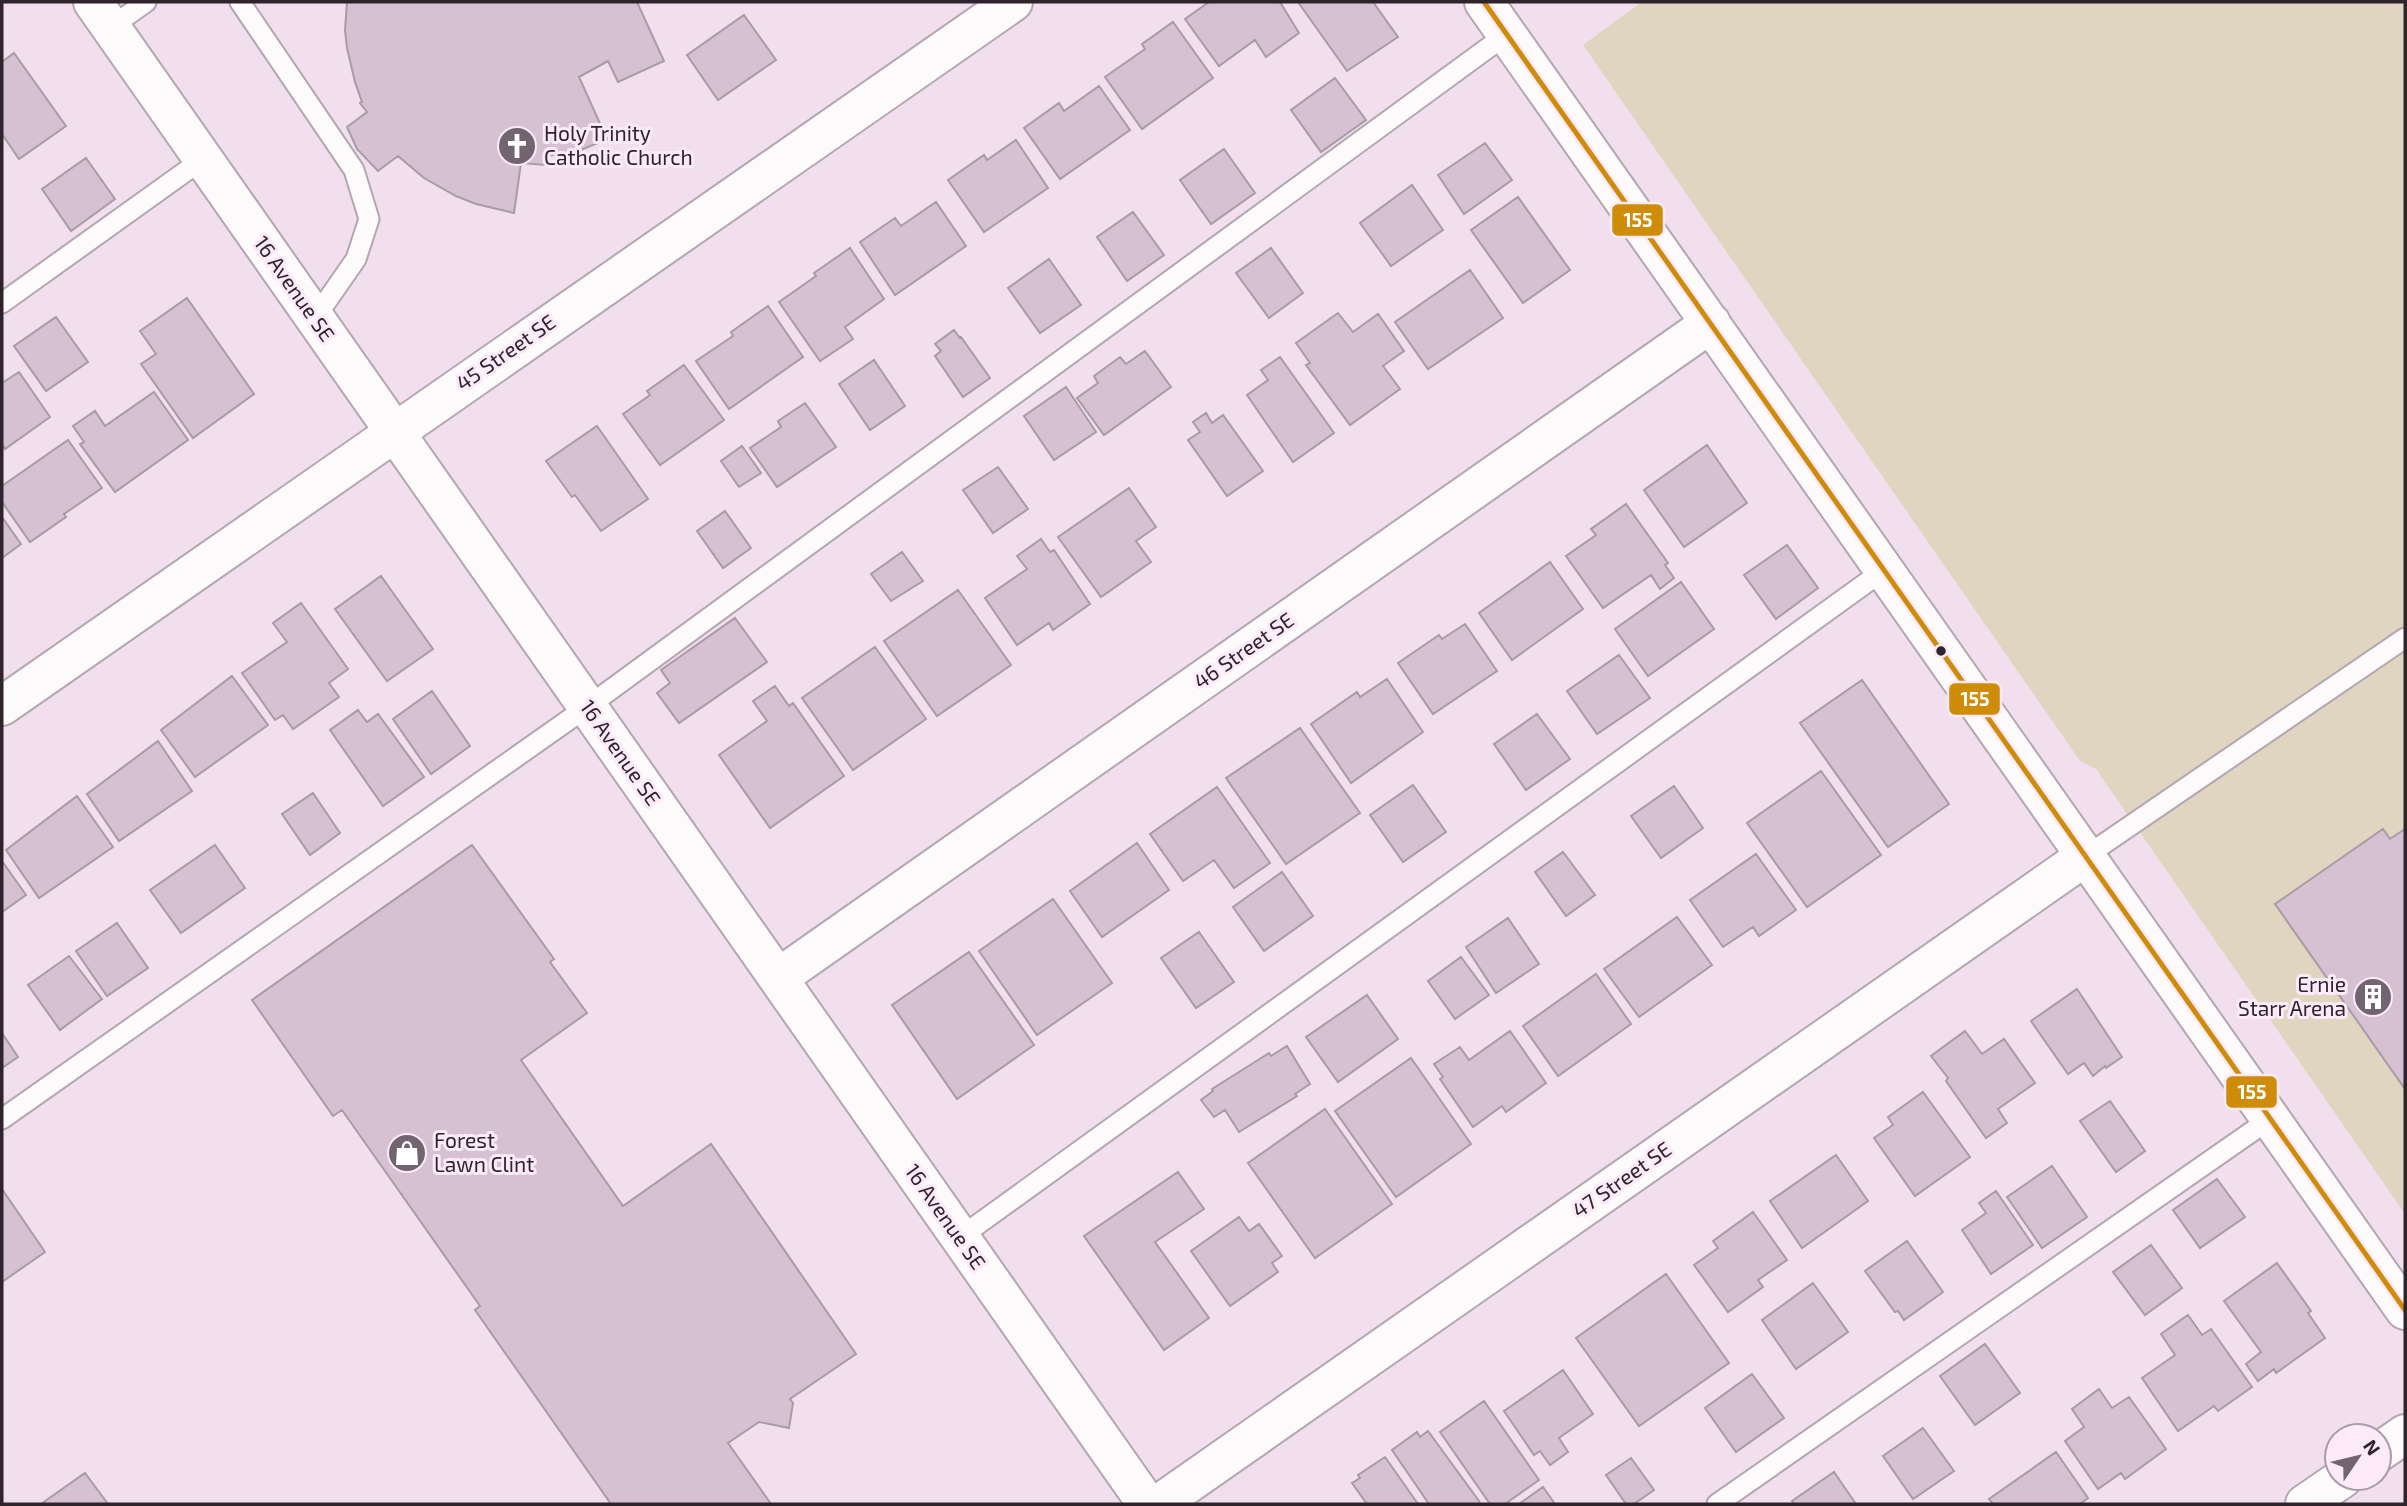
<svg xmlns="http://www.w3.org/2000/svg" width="2407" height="1506" viewBox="0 0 2407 1506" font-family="'Exo 2',sans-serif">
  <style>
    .green { fill: #e0d5c0 }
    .building { fill: #d6c1d2; stroke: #a89ba6; stroke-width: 2 }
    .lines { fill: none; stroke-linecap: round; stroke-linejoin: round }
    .lane-casing { stroke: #b4a6b1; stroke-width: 23 }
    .street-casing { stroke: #b4a6b1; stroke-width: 42 }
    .lane { stroke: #fdfafc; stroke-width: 19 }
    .street { stroke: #fdfafc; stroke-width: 38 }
    .bus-1-casing { stroke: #fdeaf9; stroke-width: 10 }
    .bus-1 { stroke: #cf8c09; stroke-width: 5 }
    .bus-dot { fill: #2f232c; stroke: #fdeaf9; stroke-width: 2.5 }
    .labels { text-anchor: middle; stroke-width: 6; stroke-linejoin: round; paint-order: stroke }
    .poi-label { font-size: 21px; fill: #2f232c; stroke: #fdeaf9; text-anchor: start }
    .street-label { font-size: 21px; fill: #2f232c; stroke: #fdeaf9 }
    .line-badge { stroke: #fdeaf9; stroke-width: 2.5 }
    .badge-label { font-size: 19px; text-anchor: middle; font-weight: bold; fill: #fff }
  </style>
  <rect width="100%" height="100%" fill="#f1dfed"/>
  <path class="green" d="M1642 2H2405V1214L2096 769 2080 761 1583 45Z"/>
  <path class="building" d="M347 2H637L664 61 618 82 608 61 579 77 607 139 581 150 546 156V165L521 163 514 213 476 204 456 196 424 178 398 156 378 171 357 149 347 127 367 112 360 103 362 102 355 82 347 48 345 30Z
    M1209 2H1280L1299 33 1266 57 1255 40 1219 66 1185 19Z
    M1298 2H1373L1398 37 1347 71Z
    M744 15 776 60 718 100 687 55Z
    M1173 22 1213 78 1142 129 1105 77 1145 49 1142 44Z
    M14 53 66 126 19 159 2 134V62Z
    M1335 78 1366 120 1321 152 1291 110Z
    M1099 86 1130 130 1060 179 1024 128 1059 103 1064 111Z
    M1016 140 1048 188 984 232 948 180 984 155 987 160Z
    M1485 143 1512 180 1464 214 1438 175Z
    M1224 149 1255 193 1211 224 1180 180Z
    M86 158 115 199 71 231 42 189Z
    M1412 185 1443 230 1391 266 1360 223Z
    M1518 197 1570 270 1523 303 1471 230Z
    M936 202 966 246 895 295 860 242 895 218 901 226Z
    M1133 212 1164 255 1127 281 1097 237Z
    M850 248 884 299 845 327 853 339 820 361 779 302 816 276 814 273Z
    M1271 248 1303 293 1269 318 1236 273Z
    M1049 259 1081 305 1040 333 1008 288Z
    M1470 270 1503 318 1428 369 1395 322Z
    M187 298 254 394 193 438 141 364 156 354 140 331Z
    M768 306 803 357 729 409 696 361 733 336 731 332Z
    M1338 313 1353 332 1378 314 1404 351 1383 366 1400 389 1350 425 1306 365 1310 363 1296 343Z
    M56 317 88 362 46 391 14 346Z
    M954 330 960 338 961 337 990 378 963 397 935 356 941 351 935 344Z
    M1145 351 1171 387 1104 435 1077 398 1098 383 1094 376 1120 357 1126 364Z
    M1280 357 1334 433 1293 462 1247 395 1268 380 1261 370Z
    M874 360 905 406 870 430 839 384Z
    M684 365 724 420 660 465 623 414 650 395 647 391Z
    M19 372 50 417 5 449 2 444V383Z
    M1066 387 1096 432 1054 460 1024 416Z
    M154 392 188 440 115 492 80 444 84 442 73 426 95 411 105 426Z
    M805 403 836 447 777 487 750 448 781 427 778 421Z
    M1206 413 1212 423 1223 415 1263 471 1227 496 1188 440 1200 432 1193 422Z
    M597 426 648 499 601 531 575 495 572 497 546 461Z
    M68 440 102 488 64 514 66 517 30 542 2 502V486Z
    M1707 445 1747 503 1684 547 1644 490Z
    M742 446 761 473 739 487 721 461Z
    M998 467 1028 509 993 533 963 490Z
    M1129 488 1156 527 1136 541 1151 562 1101 597 1058 537Z
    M1626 504 1668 563 1665 565 1674 578 1660 589 1651 575 1603 608 1566 556 1596 535 1591 529Z
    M725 511 751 548 723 568 697 531Z
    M2 517 21 544 2 558Z
    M1041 539 1050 552 1054 550 1090 604 1053 630 1049 623 1017 645 985 598 1027 569 1017 556Z
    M1787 545 1818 588 1776 619 1744 575Z
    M902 552 923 581 891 601 871 574Z
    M1550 562 1583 609 1512 660 1479 613Z
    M381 576 433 649 387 681 335 609Z
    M1681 582 1714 629 1648 676 1615 629Z
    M958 590 1011 665 937 716 884 641Z
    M301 603 348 669 329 683 339 697 293 729 283 715 275 720 242 673 287 642 273 623Z
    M735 618 767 662 679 723 657 693 670 683 661 670Z
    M1465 624 1497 671 1433 714 1398 663 1439 635 1442 639Z
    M875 647 926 719 853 770 802 698Z
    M1619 655 1650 698 1597 734 1567 691Z
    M232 676 268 725 195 777 161 730Z
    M1387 679 1423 732 1351 783 1311 724 1357 692 1360 697Z
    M1862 680 1949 804 1888 847 1800 723Z
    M775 686 789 706 793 703 844 776 770 828 719 755 767 721 753 701Z
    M432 691 470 746 431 774 393 719Z
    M358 710 367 722 378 714 424 777 383 806 330 730Z
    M1537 714 1570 759 1526 790 1494 744Z
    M1300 728 1360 813 1286 864 1226 778Z
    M158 741 192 791 119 841 87 794Z
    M1821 771 1881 855 1807 907 1747 823Z
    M1413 785 1446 832 1403 862 1370 815Z
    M1674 786 1703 828 1661 858 1631 816Z
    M1217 787 1270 863 1234 888 1214 860 1183 881 1150 834Z
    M313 793 340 833 310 855 282 814Z
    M77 796 113 847 39 898 6 850Z
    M2383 829 2390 839 2405 829V1089L2275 904Z
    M1137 843 1169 890 1102 937 1070 891Z
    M215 845 245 888 181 933 150 890Z
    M472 845 554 959 550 962 587 1013 521 1060 623 1206 711 1144 856 1354 790 1399 793 1403 789 1428 759 1422 728 1443 771 1504H611L475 1310 480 1306 342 1110 333 1116 252 1000Z
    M1563 852 1595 895 1566 916 1535 872Z
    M1756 854 1796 910 1759 936 1753 927 1723 947 1690 900Z
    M2 861 26 895 2 912Z
    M1282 872 1313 916 1264 951 1233 907Z
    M1053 899 1112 983 1037 1035 979 951Z
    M1677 917 1712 965 1639 1017 1604 969Z
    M1508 918 1539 964 1496 993 1466 947Z
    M117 923 148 968 107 996 76 951Z
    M1199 932 1234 982 1196 1008 1161 958Z
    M969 952 1034 1045 957 1099 892 1005Z
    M69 956 102 999 60 1030 28 985Z
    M1461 957 1489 995 1455 1019 1428 981Z
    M1596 974 1631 1024 1558 1076 1523 1026Z
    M2077 989 2122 1057 2106 1068 2105 1066 2093 1076 2084 1063 2068 1074 2031 1021Z
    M1367 995 1398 1039 1338 1082 1306 1037Z
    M1510 1031 1546 1083 1506 1112 1502 1106 1473 1127 1440 1079 1443 1077 1434 1064 1460 1047 1469 1060Z
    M1965 1031 1982 1054 2004 1039 2035 1083 1998 1109 2007 1123 1986 1138 1946 1081 1948 1078 1931 1056Z
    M2 1033 18 1057 2 1068Z
    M1287 1046 1310 1084 1295 1094 1297 1096 1239 1132 1225 1110 1214 1117 1201 1100 1213 1091 1212 1089 1269 1053 1271 1056Z
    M1411 1058 1471 1144 1396 1197 1335 1111Z
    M1923 1092 1970 1157 1915 1196 1874 1138 1893 1125 1888 1117Z
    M2110 1101 2145 1151 2116 1172 2080 1121Z
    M1325 1109 1392 1204 1315 1258 1248 1163Z
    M1836 1155 1868 1201 1802 1248 1770 1201Z
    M2052 1166 2087 1217 2042 1248 2007 1197Z
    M1178 1172 1204 1209 1155 1242 1209 1318 1164 1350 1084 1236Z
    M2217 1179 2245 1217 2200 1248 2173 1210Z
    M2 1189 45 1252 2 1282Z
    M1996 1191 2033 1245 1991 1274 1962 1230 1986 1213 1979 1203Z
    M1753 1212 1787 1260 1758 1280 1763 1287 1728 1312 1694 1265 1718 1248 1713 1241Z
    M1239 1217 1249 1231 1259 1224 1282 1256 1272 1263 1278 1272 1230 1306 1191 1251Z
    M1907 1241 1943 1292 1904 1320 1898 1311 1895 1312 1865 1271Z
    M2151 1245 2182 1288 2145 1315 2113 1272Z
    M2277 1263 2311 1311 2308 1313 2325 1338 2276 1373 2274 1369 2258 1381 2246 1364 2261 1352 2224 1301Z
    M1666 1274 1729 1363 1639 1426 1576 1338Z
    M1813 1283 1848 1332 1796 1369 1762 1320Z
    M2188 1315 2202 1335 2211 1329 2252 1387 2218 1411 2214 1406 2178 1431 2142 1378 2175 1355 2161 1334Z
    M1985 1344 2020 1393 1975 1425 1940 1376Z
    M1563 1370 1593 1414 1559 1438 1568 1452 1550 1465 1540 1451 1534 1455 1504 1411Z
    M1752 1374 1784 1418 1736 1452 1705 1408Z
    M2099 1389 2112 1408 2129 1397 2166 1449 2125 1479 2121 1473 2098 1489 2065 1441 2084 1427 2072 1409Z
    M1484 1401 1539 1480 1505 1504H1490L1440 1432Z
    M1923 1428 1954 1471 1913 1499 1883 1456Z
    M1428 1431 1479 1501 1480 1504H1429L1392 1450 1417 1432 1420 1437Z
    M2056 1452 2088 1498 2080 1504H1993L1989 1499Z
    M1385 1457 1418 1504H1367L1352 1483 1360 1478 1358 1475Z
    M1631 1458 1654 1490 1634 1504H1626L1606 1475Z
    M1834 1472 1856 1504H1794L1792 1501Z
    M85 1473 108 1504H41Z
    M1543 1487 1555 1504H1519Z"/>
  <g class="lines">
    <defs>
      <path id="lane" d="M240 2 354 170 369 219 356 259 315 318
        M111 27 146 2
        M2 303 203 159
        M2086 856 2405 638
        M2 1119 587 707 1507 34
        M959 1238 1884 570
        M1717 1504 2270 1119"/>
      <path id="street" d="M93 2 1147 1504
        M1484 2 2405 1310
        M2 706 1013 2
        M778 978 1711 323
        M2379 1452 2405 1434
        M1159 1504 2086 856
        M2305 1504 2343 1478"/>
    </defs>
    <use href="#lane" class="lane-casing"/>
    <use href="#street" class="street-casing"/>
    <use href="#lane" class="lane"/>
    <use href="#street" class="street"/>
    <defs>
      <path id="bus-1" d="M1484 2 2405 1310"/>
    </defs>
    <use href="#bus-1" class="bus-1-casing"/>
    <use href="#bus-1" class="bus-1"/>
  </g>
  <defs>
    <symbol id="church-disc" viewBox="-11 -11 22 22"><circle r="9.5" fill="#736570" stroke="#fdeaf9"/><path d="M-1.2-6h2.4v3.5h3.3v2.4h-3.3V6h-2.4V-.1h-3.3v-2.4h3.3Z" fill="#fff"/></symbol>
    <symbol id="building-disc" viewBox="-11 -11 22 22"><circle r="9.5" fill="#736570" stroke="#fdeaf9"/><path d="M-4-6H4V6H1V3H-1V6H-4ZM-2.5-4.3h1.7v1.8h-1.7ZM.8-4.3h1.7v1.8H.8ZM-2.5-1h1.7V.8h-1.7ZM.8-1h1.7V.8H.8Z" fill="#fff"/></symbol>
    <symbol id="shop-disc" viewBox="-11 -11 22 22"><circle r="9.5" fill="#736570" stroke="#fdeaf9"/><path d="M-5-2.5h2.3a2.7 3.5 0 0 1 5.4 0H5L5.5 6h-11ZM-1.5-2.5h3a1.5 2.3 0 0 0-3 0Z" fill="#fff"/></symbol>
  </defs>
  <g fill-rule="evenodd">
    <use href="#church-disc" x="495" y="124" width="44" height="44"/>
    <use href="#building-disc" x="2351" y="975" width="44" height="44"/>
    <use href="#shop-disc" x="385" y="1131" width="44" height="44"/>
  </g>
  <circle class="bus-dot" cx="1941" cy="651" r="6"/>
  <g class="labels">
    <g class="poi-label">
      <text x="544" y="141">Holy Trinity<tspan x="544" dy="24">Catholic Church</tspan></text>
      <text x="2346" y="992" text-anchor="end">Ernie<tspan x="2346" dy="24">Starr Arena</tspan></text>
      <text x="434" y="1148">Forest<tspan x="434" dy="24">Lawn Clint</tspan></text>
    </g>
    <g class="street-label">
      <text transform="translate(294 289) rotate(55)" y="7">16 Avenue SE</text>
      <text transform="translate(506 353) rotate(-35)" y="7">45 Street SE</text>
      <text transform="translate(1244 651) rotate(-35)" y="7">46 Street SE</text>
      <text transform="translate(620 753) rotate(55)" y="7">16 Avenue SE</text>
      <text transform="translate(1622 1180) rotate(-35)" y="7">47 Street SE</text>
      <text transform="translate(945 1217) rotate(55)" y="7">16 Avenue SE</text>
    </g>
  </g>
  <g class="line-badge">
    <rect x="1611" y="203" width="53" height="34" rx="7" fill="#cf8c09"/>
    <rect x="1948" y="682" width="53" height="34" rx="7" fill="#cf8c09"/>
    <rect x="2225" y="1075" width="53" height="34" rx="7" fill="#cf8c09"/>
  </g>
  <g class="badge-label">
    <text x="1638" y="227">155</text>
    <text x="1975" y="706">155</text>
    <text x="2252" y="1099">155</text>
  </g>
  <rect width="2407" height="1506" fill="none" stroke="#2f232c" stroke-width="7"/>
  <g transform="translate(2358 1457) rotate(55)"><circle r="33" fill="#fdeaf9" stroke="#ab9aa7" stroke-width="2"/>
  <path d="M0-5L12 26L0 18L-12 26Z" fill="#736570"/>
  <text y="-10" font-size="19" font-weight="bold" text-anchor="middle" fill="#2f232c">N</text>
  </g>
</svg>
